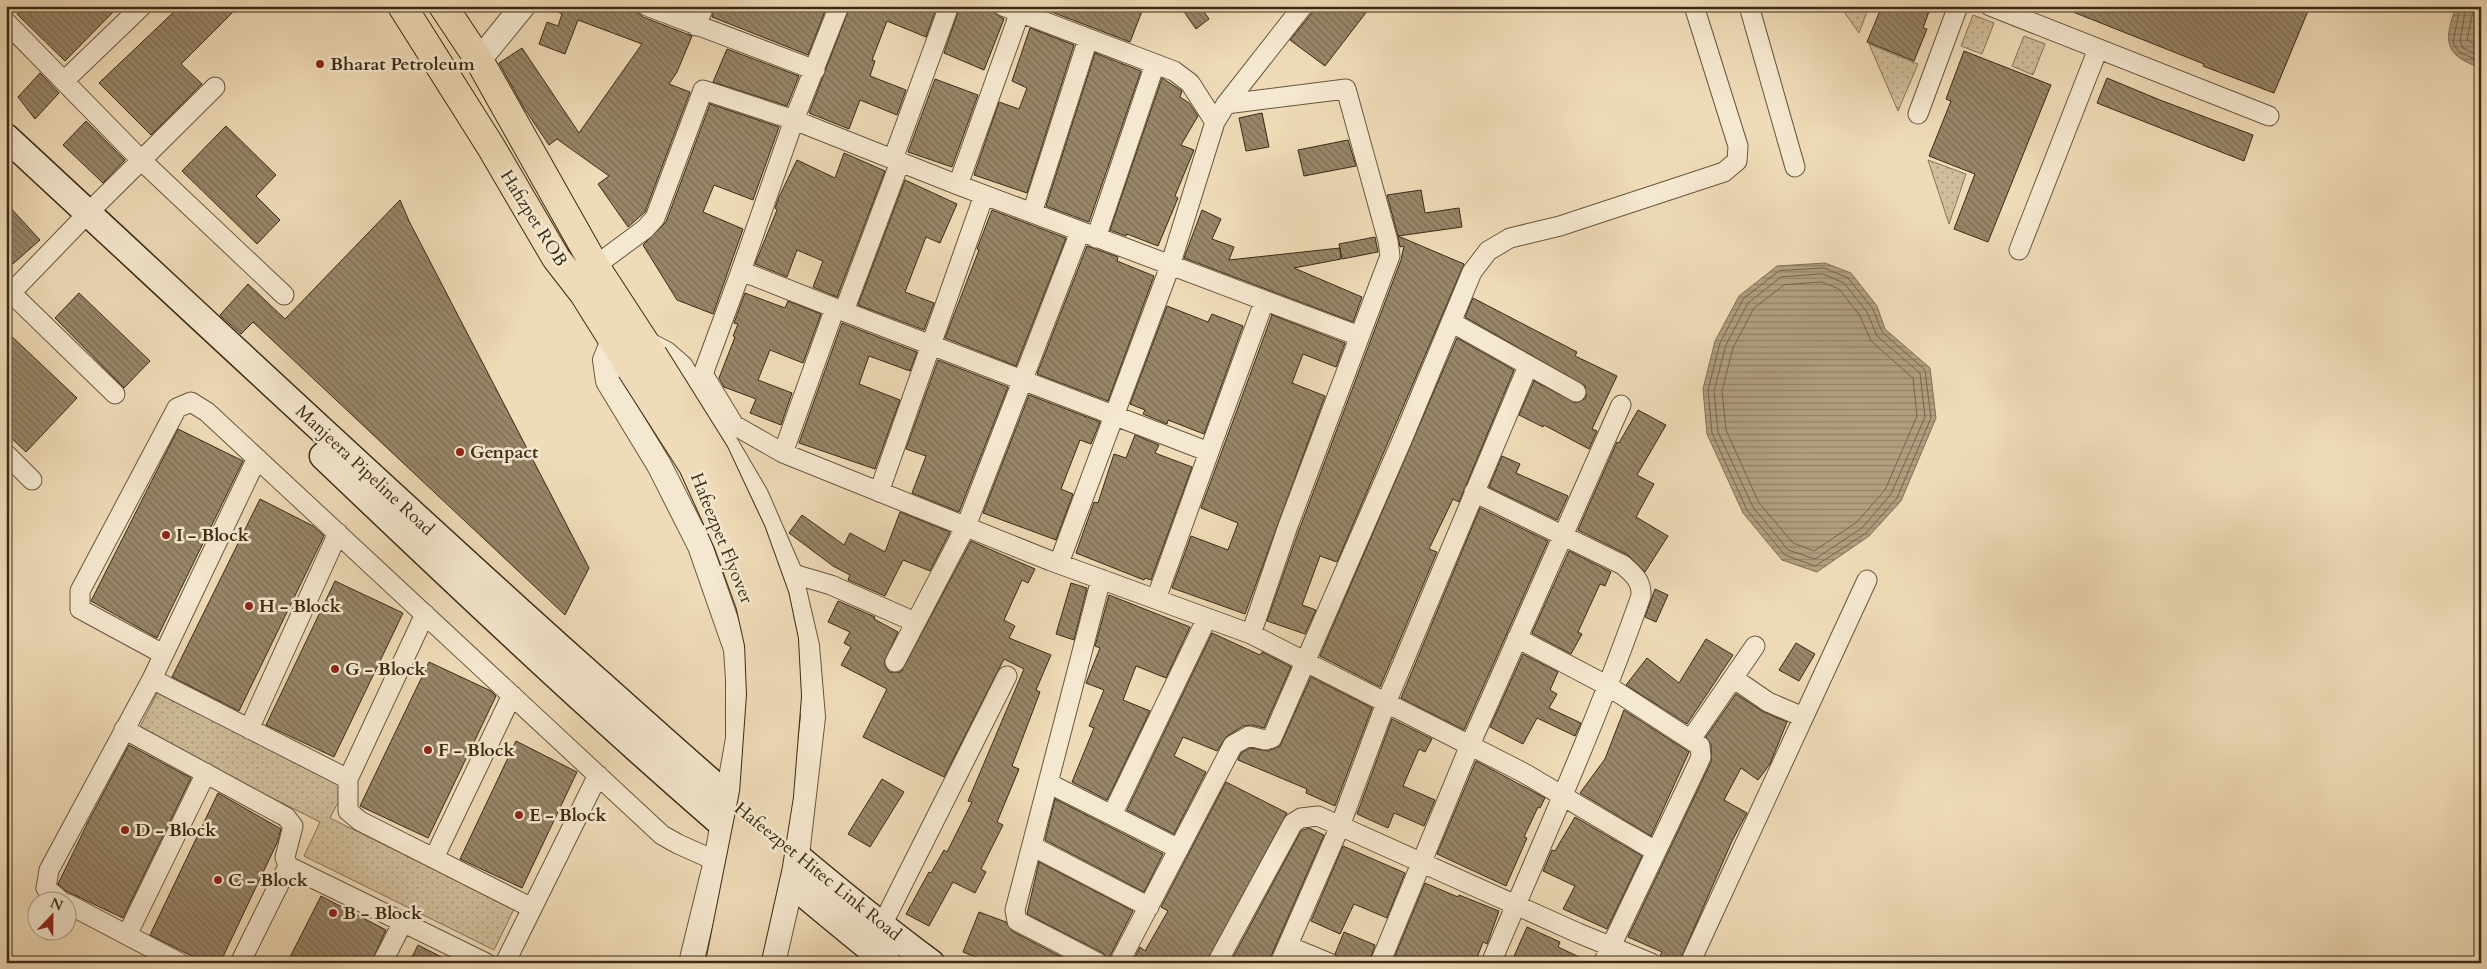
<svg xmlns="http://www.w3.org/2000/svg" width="2487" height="969" viewBox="0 0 2487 969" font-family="Cardo,serif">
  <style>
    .green { fill: url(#green-dots); stroke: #857458 }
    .water { fill: url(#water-rules); stroke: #817055 }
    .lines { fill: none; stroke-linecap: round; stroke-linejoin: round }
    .shore { stroke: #76644a; stroke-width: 1 }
    .building { fill: url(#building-back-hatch); stroke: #3a2a15 }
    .minor-casing { stroke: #67563e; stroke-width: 21 }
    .tertiary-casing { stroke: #67563e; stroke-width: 26 }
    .secondary-casing { stroke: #3a2a15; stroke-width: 29 }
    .primary-casing { stroke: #3a2a15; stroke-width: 30 }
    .minor { stroke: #f5e8d0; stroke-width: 19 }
    .tertiary { stroke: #f5e8d0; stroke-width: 24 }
    .secondary { stroke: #f5e8d0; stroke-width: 26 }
    .primary { stroke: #efdbb7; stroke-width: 28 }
    .primary-bridge-casing { stroke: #3a2a15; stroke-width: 30; stroke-linecap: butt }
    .primary-bridge { stroke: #efdbb7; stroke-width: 28 }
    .poi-dot { fill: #8f2418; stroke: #f5e8d0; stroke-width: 2 }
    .labels { text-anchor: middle; stroke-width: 5; stroke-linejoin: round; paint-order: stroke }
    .poi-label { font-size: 18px; font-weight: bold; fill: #3a2a15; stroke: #f5e8d0; text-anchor: start }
    .street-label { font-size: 18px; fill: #3a2a15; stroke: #f5e8d0 }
  </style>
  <defs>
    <pattern id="green-dots" width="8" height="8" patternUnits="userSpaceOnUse" patternTransform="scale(1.25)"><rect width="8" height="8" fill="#d0bd9b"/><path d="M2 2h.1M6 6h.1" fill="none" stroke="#aa9a7d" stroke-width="1.8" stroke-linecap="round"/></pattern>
    <pattern id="water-rules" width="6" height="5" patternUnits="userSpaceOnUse" patternTransform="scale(1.25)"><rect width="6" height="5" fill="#b19f80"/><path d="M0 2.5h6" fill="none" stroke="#918268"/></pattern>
    <pattern id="building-back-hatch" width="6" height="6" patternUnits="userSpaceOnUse" patternTransform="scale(1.25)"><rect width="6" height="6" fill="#988669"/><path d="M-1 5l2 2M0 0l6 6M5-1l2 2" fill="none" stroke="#7d6e55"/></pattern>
  </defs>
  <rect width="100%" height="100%" fill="#efdbb7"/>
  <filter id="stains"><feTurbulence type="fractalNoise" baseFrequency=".004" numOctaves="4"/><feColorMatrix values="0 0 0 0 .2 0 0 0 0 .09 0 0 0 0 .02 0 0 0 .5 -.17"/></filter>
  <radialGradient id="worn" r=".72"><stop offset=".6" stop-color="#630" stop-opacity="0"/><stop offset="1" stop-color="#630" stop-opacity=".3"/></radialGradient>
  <path class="green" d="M1840 6H1869L1859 33Z
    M1973 15 1994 23 1982 54 1961 46Z
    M2024 36 2045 44 2033 75 2012 66Z
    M1869 44 1918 64 1898 111Z
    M1928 160 1966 174 1949 224Z
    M157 693 346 787 330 818 514 909 494 950 304 856 320 822 138 731Z"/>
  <path class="water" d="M2456 6H2481V68C2443 55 2444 41 2456 6Z
    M1825 263 1851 273 1877 306 1885 329 1930 368 1936 418 1901 501 1869 536 1817 572 1782 560 1743 513 1707 434 1703 389 1715 341 1739 296 1777 266Z"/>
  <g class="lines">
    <path class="shore" d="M2460 6 2453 43 2459 52 2481 62
      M2466 6 2460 41 2463 48 2481 56
      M2474 6 2467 40 2481 48
      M1824 268 1848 278 1873 309 1882 332 1925 370 1931 418 1897 498 1866 533 1815 566 1785 555 1747 510 1712 433 1708 390 1720 343 1743 299 1779 271Z
      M1823 274 1844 283 1867 312 1877 336 1920 373 1925 417 1891 494 1862 528 1815 559 1788 550 1753 507 1718 432 1714 391 1726 345 1748 303 1781 277Z
      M1822 282 1839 289 1860 316 1871 341 1913 378 1917 416 1885 490 1857 522 1814 551 1793 543 1759 503 1726 430 1722 391 1733 348 1754 308 1784 285Z"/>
  </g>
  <path class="building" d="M26 6H119L65 61 17 14Z
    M180 6H239L181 64 202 84 151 135 99 83Z
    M545 6H636L638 13 643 17 692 36 677 72 669 84 690 92 645 212 628 227 598 184 609 176 557 139 549 145 524 108 499 63 522 48 579 133 642 44 578 20 565 54 539 44 547 22 558 26 562 14Z
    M715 6H827L808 55 712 17Z
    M850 6H937L926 37 887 21 872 60 875 61 870 76 906 90 897 115 860 100 849 129 809 113Z
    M960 6 979 12 980 6H992L995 13 1004 19 984 70 944 53Z
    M1036 6H1144L1130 42Z
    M1180 6H1200L1209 19 1196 29Z
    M1314 6H1371L1325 66 1290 40 1312 13Z
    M1882 6H1931L1923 28 1927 29 1914 61 1867 42Z
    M2058 6H2310L2274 93 2203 66 2204 64Z
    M1030 28 1074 45 1027 193 974 175 999 102 1019 109 1027 88 1012 81Z
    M727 49 799 76 787 106 713 82Z
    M1964 51 2051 85 1988 242 1954 229 1975 174 1929 156 1951 101 1946 99Z
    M1095 53 1141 71 1089 222 1046 206Z
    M40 73 59 93 35 119 18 97Z
    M1162 78 1182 91 1180 97 1189 103 1198 116 1181 145 1194 150 1175 196 1178 198 1158 246 1127 234 1126 236 1110 230Z
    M2107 78 2160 100 2253 135 2244 161 2097 103Z
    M935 79 978 95 952 167 908 152Z
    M710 104 779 127 753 200 714 185 703 212 743 229 713 314 677 300 643 245 666 222Z
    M1262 113 1269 147 1246 151 1239 118Z
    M86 121 125 160 103 183 63 145Z
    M226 126 276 175 256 196 280 220 257 244 182 171Z
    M1348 140 1356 166 1304 176 1298 150Z
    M844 153 885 171 837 297 813 287 823 261 797 250 787 277 755 264 777 210 775 208 779 197 797 160 835 178Z
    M905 180 957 204 940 243 926 237 905 292 934 303 924 330 858 305Z
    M1421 190 1425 213 1459 208 1462 227 1398 236 1387 195Z
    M400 200 409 221 589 568 565 615 253 322 241 334 220 315 248 284 285 319Z
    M6 203 40 240 6 270Z
    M992 210 1066 238 1016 366 945 338 979 250 977 249Z
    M1202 210 1221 219 1212 239 1234 247 1229 260 1340 248 1341 259 1294 268 1362 297 1353 322 1184 258Z
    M1398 236 1464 264 1337 562 1320 556 1302 605 1316 610 1305 634 1267 621 1299 530 1401 260 1404 246 1400 247Z
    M1375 237 1378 252 1342 259 1339 244Z
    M1087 246 1118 257 1117 261 1154 276 1108 401 1037 374Z
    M79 293 150 361 124 388 55 318Z
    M745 293 785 308 788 301 821 314 803 363 770 350 758 380 792 393 781 425 750 413 756 399 724 387 719 378 735 337 733 336 738 324 734 323Z
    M1473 298 1577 352 1575 356 1617 376 1592 429 1597 431 1589 449 1544 425 1543 427 1519 415 1534 381 1576 403 1586 398 1585 386 1465 317Z
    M1167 306 1208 322 1212 314 1243 326 1204 434 1168 420 1167 424 1143 414 1145 410 1130 404Z
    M1272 315 1345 343 1336 367 1303 354 1292 383 1325 396 1245 614 1172 588 1191 536 1228 550 1238 523 1201 508Z
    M842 323 917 352 910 371 869 356 859 384 900 400 875 469 799 443Z
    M6 331 77 398 26 452 6 433Z
    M1457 338 1514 370 1459 502 1453 499 1429 549 1437 552 1380 687 1320 656Z
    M938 360 1008 387 959 512 912 493 926 456 906 449Z
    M1029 395 1100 422 1091 444 1080 440 1061 489 1073 494 1056 540 983 513Z
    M1638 410 1666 425 1637 475 1654 484 1636 517 1668 536 1645 572 1628 555 1578 530 1617 442 1619 443Z
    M178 429 243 461 157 638 91 601Z
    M1135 435 1159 445 1155 453 1192 467 1151 580 1145 578 1144 580 1076 553 1094 502 1098 503 1114 454 1126 458Z
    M1502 456 1520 464 1516 473 1568 496 1557 520 1489 487Z
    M260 499 313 526 324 536 239 711 172 677Z
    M1480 508 1548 541 1464 730 1401 698Z
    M900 512 950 532 930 571 903 560 885 596 848 580 850 575 833 566 789 533 802 515 844 545 850 533 885 552Z
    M971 541 1035 569 1028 583 1022 580 1004 620 1015 626 1009 638 1051 655 1036 690 1040 692 1012 766 1019 769 997 822 1003 825 981 869 986 872 975 893 953 882 929 926 906 914 929 872 931 873 944 850 947 852 972 802 968 801 1024 669 1004 659 944 777 863 737 887 689 841 665 851 647 844 643 850 632 828 622 838 601 875 617 874 619 898 632 884 663 889 672H901Z
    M1569 551 1611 572 1605 586 1600 584 1578 632 1582 634 1571 654 1532 633Z
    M335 581 403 613 334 757 266 725Z
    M1071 583 1087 588 1074 640 1056 634Z
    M1655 589 1668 595 1656 622 1645 617Z
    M1109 595 1190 627 1166 678 1136 666 1123 700 1150 711 1107 800 1072 782 1094 728 1089 726 1104 690 1086 683 1100 648 1095 646Z
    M1212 633 1260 655 1262 652 1291 667 1264 728 1252 725 1243 726 1227 736 1217 751 1183 737 1174 756 1206 772 1174 834 1127 810Z
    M1706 639 1733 655 1687 724 1626 685 1647 658 1679 683Z
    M1796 643 1815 654 1799 681 1779 670Z
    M1523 654 1558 672 1550 690 1557 694 1549 708 1581 723 1575 736 1537 718 1523 744 1490 727Z
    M429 662 491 691 496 696 428 838 360 806Z
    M1311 677 1372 708 1335 806 1306 793 1307 789 1238 760 1241 753 1251 748 1268 751 1280 746Z
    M1736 694 1762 711 1787 722 1770 764 1758 780 1741 768 1724 800 1747 813 1732 841 1679 963H1676L1660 956 1662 952 1628 937 1711 762V745L1706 737Z
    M1624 710 1689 752 1651 836 1580 793 1605 759Z
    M1392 719 1432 739 1425 752 1419 749 1403 786 1435 800 1424 826 1394 813 1388 828 1357 814Z
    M516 741 577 772 522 888 460 859Z
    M129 745 191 778 123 918 66 891 58 884 88 822Z
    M1476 761 1545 798 1540 808 1538 807 1524 837 1527 838 1506 886 1437 854Z
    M882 779 904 792 870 847 848 834Z
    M1226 782 1287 813 1206 963H1132L1140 947 1145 951 1168 911 1161 907Z
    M218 793 281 829 277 843 220 963H206L150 935Z
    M1055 799 1163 854 1144 892 1045 840Z
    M1575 817 1642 856 1607 929 1563 909 1575 886 1543 871 1552 850 1555 851Z
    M1309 828 1324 835 1268 963H1230L1301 831Z
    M1343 846 1405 873 1387 918 1354 904 1340 934 1311 921Z
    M1039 862 1133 911 1108 960 1103 953 1027 914Z
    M1425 883 1458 897 1459 895 1499 911 1487 944 1483 942 1475 963H1392Z
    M321 896 386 930 371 963H287Z
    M979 912 1006 922 1012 931 1073 963H1003L991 958 989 962 963 952Z
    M1527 927 1560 942 1558 947 1592 963H1511Z
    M1344 932 1375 945 1369 963H1340L1335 954Z
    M418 945 453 963H409Z"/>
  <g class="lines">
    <defs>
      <path id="minor" d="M647 6 815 70
        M1003 6 1174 71 1190 83 1215 122
        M1749 6 1795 167
        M1990 6 2269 116
        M6 22 141 160 284 295
        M696 26 704 6
        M65 80 142 6
        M1226 104 1346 89 1388 241 1390 256 1288 526 1251 634
        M1918 114 1958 6
        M893 159 949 6
        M958 185 1022 6
        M1032 213 1088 39
        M1096 238 1155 64
        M2019 250 2098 49
        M595 266 645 229 655 218 703 90 794 120 958 185 1359 336
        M741 271 703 374 734 425 783 453 1051 561 1251 634 1524 773 1655 851
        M6 288 115 394
        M6 298 88 213 215 87
        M835 308 741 271 794 120 839 6
        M844 311 900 162
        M1451 322 1576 392
        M1209 452 1264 302
        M783 453 835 308 1209 452 1156 599
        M6 454 32 480
        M879 492 984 195
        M1474 492 1623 565C1634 575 1642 581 1641 596 1597 721 1543 841 1491 963
        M1059 563 1170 266 1215 122 1226 104 1303 6
        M790 573 831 585 915 622
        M1517 638 1608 686 1700 746 1701 757 1695 770 1603 963
        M163 654 80 609V591L177 408 191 402 207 412 662 835 678 844 716 861
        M895 662 966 526 1080 232
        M1733 678 1768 702 1803 717
        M152 679 348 779V811L360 821 532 908
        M124 729 286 817 293 826 285 857 288 866 486 963
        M249 729 338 533
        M1691 739 1755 646
        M348 779 425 614
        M1048 783 1179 849
        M1112 815 1207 618
        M1032 846 1149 907
        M434 858 512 695
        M62 902 46 888 49 870 152 679 257 458
        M68 904 180 963
        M883 927 882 925 1007 676
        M127 935 206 773
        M1288 946 1329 963
        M240 963 288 866
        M382 963 403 922
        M505 963 598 775
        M1098 963 1017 921 1015 910 1101 579
        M1119 963 1233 745 1249 736 1265 740 1272 738 1402 440 1472 272 1488 251 1510 238 1560 226 1724 172 1737 161 1738 146 1694 6
        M1217 963 1293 823 1301 818 1318 816 1578 933 1651 963
        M1280 963 1340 826 1386 703 1528 366
        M1380 963 1470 745 1621 405
        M1690 963 1867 580"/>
      <path id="tertiary" d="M479 60 523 6
        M613 341 605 360 608 381 659 465 700 546 736 649 738 679V739L716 861 691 963
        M645 343 666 354 681 367 756 495 790 573 807 646 813 717 797 855
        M773 963 791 885"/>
      <path id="secondary" d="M6 137C195 312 383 489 575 661 691 764 806 870 931 963
        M323 456C506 631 691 805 888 963"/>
      <path id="primary" d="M402 6 491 147 556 258 584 294 631 369
        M443 6 479 60 595 266 653 355"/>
    </defs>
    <use href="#minor" class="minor-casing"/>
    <use href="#tertiary" class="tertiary-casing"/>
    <use href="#secondary" class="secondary-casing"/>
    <use href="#primary" class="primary-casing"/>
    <use href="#minor" class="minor"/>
    <use href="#tertiary" class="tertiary"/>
    <use href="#secondary" class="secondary"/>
    <use href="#primary" class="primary"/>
    <defs>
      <path id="primary-bridge" d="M653 355 715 454 752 533 775 597 784 640 787 696 779 796 768 865 746 963
        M631 369 693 466 728 543 750 604 759 644 761 695 754 793 720 963"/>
    </defs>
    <use href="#primary-bridge" class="primary-bridge-casing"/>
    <use href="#primary-bridge" class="primary-bridge"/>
  </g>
  <g class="poi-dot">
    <circle cx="320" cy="64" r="5"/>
    <circle cx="460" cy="452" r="5"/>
    <circle cx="166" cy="535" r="5"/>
    <circle cx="249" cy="606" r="5"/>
    <circle cx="335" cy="669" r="5"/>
    <circle cx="428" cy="750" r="5"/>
    <circle cx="519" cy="815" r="5"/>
    <circle cx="125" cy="830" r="5"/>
    <circle cx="218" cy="880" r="5"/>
    <circle cx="333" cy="913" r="5"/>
  </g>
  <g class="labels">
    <g class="poi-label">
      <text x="330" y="70">Bharat Petroleum</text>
      <text x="470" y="458">Genpact</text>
      <text x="176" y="541">I - Block</text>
      <text x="259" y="612">H - Block</text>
      <text x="345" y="675">G - Block</text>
      <text x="438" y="756">F - Block</text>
      <text x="529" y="821">E - Block</text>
      <text x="135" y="836">D - Block</text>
      <text x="228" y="886">C - Block</text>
      <text x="343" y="919">B - Block</text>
    </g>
    <g class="street-label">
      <text transform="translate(534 218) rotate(58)" y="6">Hafizpet ROB</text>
      <text transform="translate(365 470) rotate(43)" y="6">Manjeera Pipeline Road</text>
      <text transform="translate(722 538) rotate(68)" y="6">Hafeezpet Flyover</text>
      <text transform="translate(818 871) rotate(39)" y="6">Hafeezpet Hitec Link Road</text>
    </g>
  </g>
  <rect width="2487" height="969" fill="none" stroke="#efdbb7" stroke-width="25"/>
  <rect x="8" y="8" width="2472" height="954" fill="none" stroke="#3a2a15" stroke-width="2.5"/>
  <rect x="12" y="12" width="2462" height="944" fill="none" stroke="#3a2a15"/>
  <g transform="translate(52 916) rotate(22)"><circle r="24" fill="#f5e8d0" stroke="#aa9c85"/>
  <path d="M0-4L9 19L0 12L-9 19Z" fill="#8f2418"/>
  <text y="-8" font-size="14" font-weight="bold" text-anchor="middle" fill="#3a2a15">N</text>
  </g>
  <rect width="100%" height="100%" filter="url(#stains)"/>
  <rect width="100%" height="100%" fill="url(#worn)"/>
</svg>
